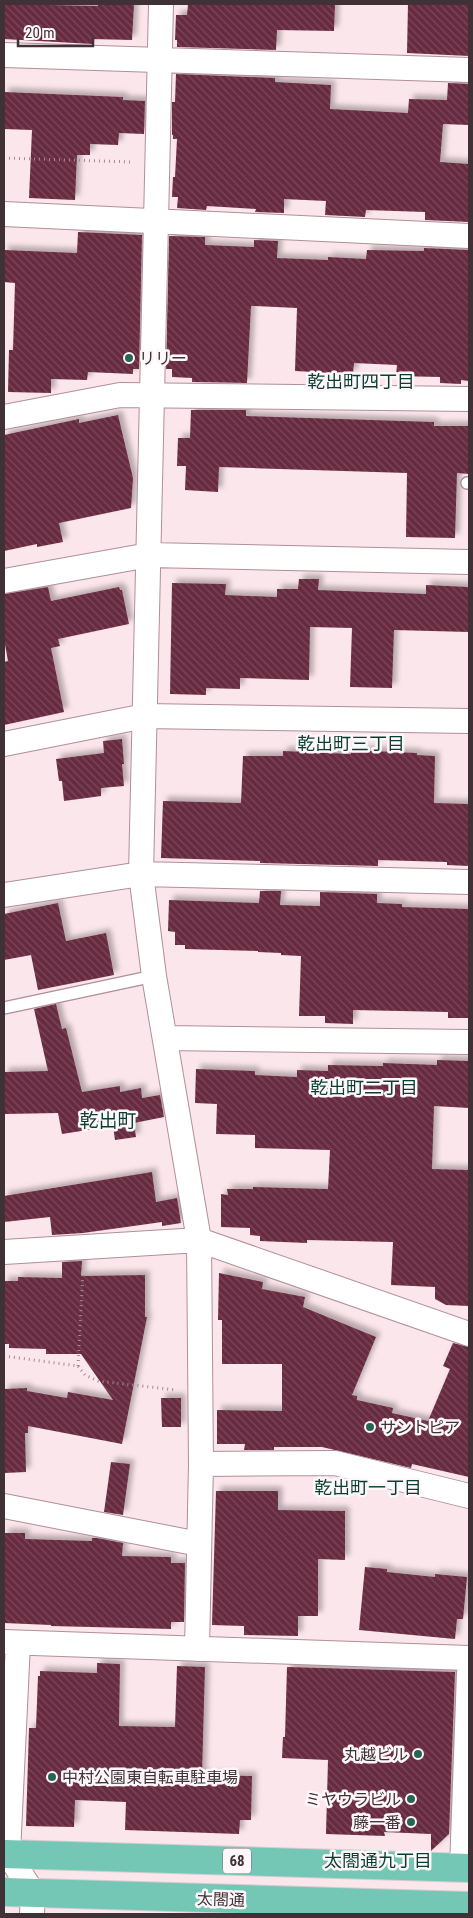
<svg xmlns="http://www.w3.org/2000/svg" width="473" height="1918" viewBox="0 0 473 1918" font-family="'Roboto Condensed','Noto Sans JP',sans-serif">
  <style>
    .building { fill: url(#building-back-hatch); filter: url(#shadow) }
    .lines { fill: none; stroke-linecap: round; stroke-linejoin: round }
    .service-casing { stroke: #b08f98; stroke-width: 14 }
    .minor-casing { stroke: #b08f98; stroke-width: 26 }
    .primary-casing { stroke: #d1cecf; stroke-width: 30 }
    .path { stroke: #9e8d91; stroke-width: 3; stroke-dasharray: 1 4; stroke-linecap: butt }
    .service { stroke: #fff; stroke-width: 11 }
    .minor { stroke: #fff; stroke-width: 24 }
    .primary { stroke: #73c7b4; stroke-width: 28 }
    .poi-dot { fill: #256553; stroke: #fef7f9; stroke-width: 2 }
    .labels { text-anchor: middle; stroke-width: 5; stroke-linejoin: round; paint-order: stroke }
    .shield { fill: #fef7f9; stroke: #786c70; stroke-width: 1 }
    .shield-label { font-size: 15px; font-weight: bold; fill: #3f3135 }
    .poi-label { font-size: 16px; fill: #3f3135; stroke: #fef7f9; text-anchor: start }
    .street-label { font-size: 16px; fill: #3f3135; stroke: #fef7f9 }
    .neighbourhood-label { font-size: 18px; fill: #083f32; stroke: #fef7f9 }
    .quarter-label { font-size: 19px; fill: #083f32; stroke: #fef7f9 }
  </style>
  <defs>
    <pattern id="building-back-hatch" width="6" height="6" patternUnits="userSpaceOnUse" patternTransform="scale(1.25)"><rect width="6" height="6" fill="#682b40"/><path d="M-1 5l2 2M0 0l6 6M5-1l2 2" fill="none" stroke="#7b495a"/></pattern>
    <filter id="shadow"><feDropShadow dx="4.5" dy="-4.5" stdDeviation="2.5" flood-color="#0004"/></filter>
  </defs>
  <rect width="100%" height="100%" fill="#fbe6eb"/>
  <path class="building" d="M4 4 98 6V4H134L132 40 92 39V44L4 39Z
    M188 4H335L334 31 277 30 276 50 177 47V40H175L176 15H187Z
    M408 4H469V56L407 53Z
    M176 74 275 78V82L331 85 330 109 408 113 409 99 447 100 448 83 469 84V125L443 124 440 162 469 164V222L425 220V212L366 210 365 217 325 215 326 201 284 199V213L255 212 256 209 207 206 206 210 177 208 178 197H172L173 177H175L177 139H173V135H172V102H175Z
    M4 92 123 97V100L145 101 144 134 119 133 118 145 90 144V155H77L75 200 29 198 32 130 4 129Z
    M78 232 142 235 139 369H133V374L88 372 87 380 51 379V393L8 392 9 350H13L15 283 4 282V250L77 253Z
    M169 236 205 237V245L254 247V240L278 241 277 258 328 260V257L366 259 367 250 424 251V248L469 250V381L461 380V384L440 383V377L396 376 397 365 354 363 353 374 295 371 297 308 255 306H251L247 383 192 382V378L172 377V369H166Z
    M191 410H246V416L434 422V426H468L469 474 457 473 455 538 406 537 407 473 219 467 218 492 185 490 186 466H177L178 438H190Z
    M118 415 133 478 131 508 59 523 63 542 37 547V544L4 551V435L79 419V423Z
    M299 579H319L318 590 426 594V585L469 587V632L394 630 392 688 350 687 352 628 310 627 309 680 240 678V689L206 688V695L170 694 172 583 226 584 225 595 277 597V589H298Z
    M48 587 51 601 119 587 120 590H122L129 624 58 639 60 646 51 648 64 712 4 725V662L8 661 4 639V594Z
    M122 739 124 764H122L124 786 101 788V796L64 801 62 781H59L56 759 104 753 103 741Z
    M351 750 417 753V755L435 756 434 803 469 804V866L447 865V862L378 860V866L260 863V861L161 858 163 801 241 803 243 756H283V751L351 754Z
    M260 891H281L280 905 320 906V892L377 894V903L402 904V907L469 909 468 1018H448V1012L353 1010V1024L325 1023V1016H299L301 956 281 955V953L258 952V951L185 949V945H175V932L168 931 169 900 259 903Z
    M58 903 66 941 106 933 114 975 38 990 31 955 4 960V914Z
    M56 1004 62 1029 66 1028 82 1092 120 1086V1092L141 1088 142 1098 160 1095 164 1117 134 1123 136 1137 115 1140 113 1126 62 1134 58 1113 4 1114V1072L48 1071 34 1009Z
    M437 1060 469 1061V1108L434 1106 432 1169 469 1170V1306L446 1305 435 1299V1287L391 1285 393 1242 307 1240V1243L260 1241V1236L250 1235V1228L221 1227V1194L228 1195 227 1189H253V1187L328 1189 330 1150 255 1148V1135L216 1134 217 1104 195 1103 196 1069 255 1071V1075L297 1077V1070L328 1071V1065L383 1066V1063L437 1065Z
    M152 1172 156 1202 177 1198 181 1223 162 1226V1222L83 1233 52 1235 50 1217 4 1222V1196Z
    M82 1261 81 1276 145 1275V1317H147L122 1444 28 1426V1433H25L26 1472 4 1473V1389L27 1388V1391L67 1398 68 1392 113 1400 81 1354H46V1349L9 1348V1344H4V1281H18V1277L62 1278V1262Z
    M219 1273 263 1282 262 1289 305 1297 303 1307 376 1337 352 1395 357 1396V1400L393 1408 392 1413 428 1421 450 1369 443 1366 453 1343 469 1347V1477L412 1464 411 1468 322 1447H274V1450H244L245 1444H217V1410L282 1411V1364H222V1320H218Z
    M161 1398H181V1427H162Z
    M111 1462 130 1464 123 1515 104 1512Z
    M216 1491H278V1510L345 1511V1560L318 1559V1616H298V1636L244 1635V1626L212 1625Z
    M4 1533H25V1539L92 1541V1538H97L123 1543 122 1556 171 1557V1563H185L184 1622H171V1629L51 1626V1625L4 1623Z
    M365 1567 387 1569V1572L435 1577V1574L467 1577 463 1619H457L455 1639 359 1630Z
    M97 1663 120 1664 119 1726 175 1727 177 1666 205 1667 202 1775 252 1776 251 1820H240L239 1834 125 1830 126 1802 75 1800 74 1827 26 1826 29 1728H36L38 1676H40V1671L97 1673Z
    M287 1667 455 1672 449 1834 431 1851V1834L384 1832 385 1836 326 1834 328 1760 282 1758 283 1737H285Z"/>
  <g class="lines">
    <defs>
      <path id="service" d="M467 483H469
        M4 1008 154 976"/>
      <path id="minor" d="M161 4 141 874 154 976 199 1240 201 1464 197 1649
        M4 55 469 70
        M4 214 469 236
        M4 417 120 395 469 399
        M4 581 149 555 469 562
        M4 744 145 716 469 721
        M4 895 141 874 469 882
        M166 1038 469 1042
        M4 1252 199 1240 469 1334
        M201 1464 335 1463 469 1496
        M4 1506 199 1544
        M4 1642 469 1658
        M18 1643 8 1854 33 1893 32 1914
        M462 1868 469 1673"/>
      <path id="primary" d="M4 1854 469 1868
        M4 1892 469 1906"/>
    </defs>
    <use href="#service" class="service-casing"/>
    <use href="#minor" class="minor-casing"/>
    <use href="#primary" class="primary-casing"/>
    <path class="path" d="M4 158 132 162
      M4 1356 78 1366 85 1375 98 1381 176 1390
      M78 1366 83 1272"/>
    <use href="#service" class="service"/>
    <use href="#minor" class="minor"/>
    <use href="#primary" class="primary"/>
  </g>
  <g class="poi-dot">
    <circle cx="129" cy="358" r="5"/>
    <circle cx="370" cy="1427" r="5"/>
    <circle cx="418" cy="1754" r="5"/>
    <circle cx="52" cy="1777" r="5"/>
    <circle cx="411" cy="1799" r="5"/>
    <circle cx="411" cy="1822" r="5"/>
  </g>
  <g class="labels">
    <rect class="shield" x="223" y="1848.5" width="28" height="25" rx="4"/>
    <g class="shield-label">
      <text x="237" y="1866">68</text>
    </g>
    <g class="poi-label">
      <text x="139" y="364">リリー</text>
      <text x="380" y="1433">サントピア</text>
      <text x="408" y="1760" text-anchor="end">丸越ビル</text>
      <text x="62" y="1783">中村公園東自転車駐車場</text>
      <text x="401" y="1805" text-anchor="end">ミヤウラビル</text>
      <text x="401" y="1828" text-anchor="end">藤一番</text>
    </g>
    <g class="street-label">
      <text transform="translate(221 1899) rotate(2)" y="6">太閤通</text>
    </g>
    <g class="neighbourhood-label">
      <text x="361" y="388">乾出町四丁目</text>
      <text x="351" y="750">乾出町三丁目</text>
      <text x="364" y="1094">乾出町二丁目</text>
      <text x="368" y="1494">乾出町一丁目</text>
      <text x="378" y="1867">太閤通九丁目</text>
    </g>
    <g class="quarter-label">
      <text x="108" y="1127">乾出町</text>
    </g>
  </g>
  <rect width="473" height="1918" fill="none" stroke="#3f3135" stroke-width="10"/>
  <path d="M18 38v8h75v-8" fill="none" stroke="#3f3135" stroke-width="2.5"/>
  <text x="25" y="38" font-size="15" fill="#3f3135" stroke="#fef7f9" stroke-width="4" paint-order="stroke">20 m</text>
</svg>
